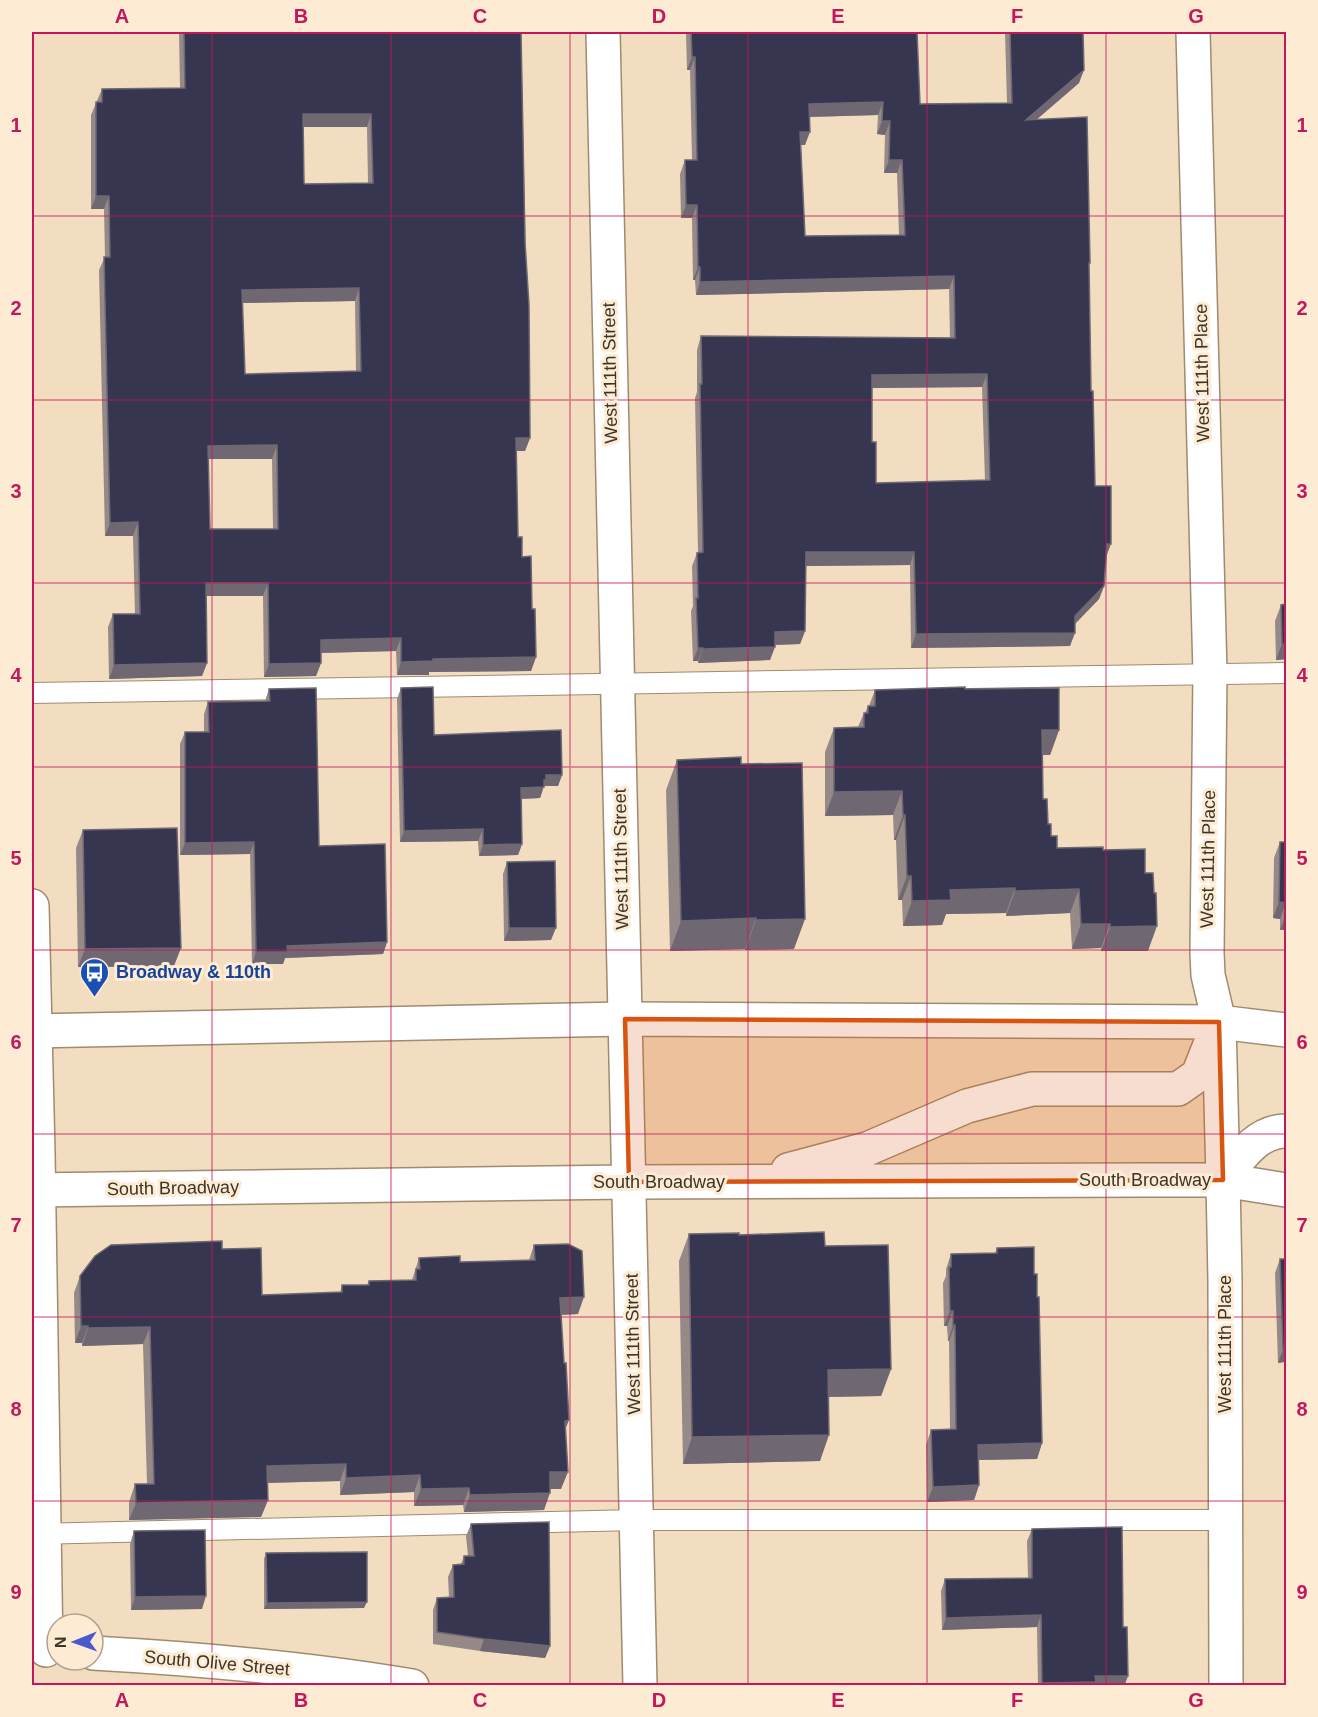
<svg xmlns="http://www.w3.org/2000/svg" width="1318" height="1717" viewBox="0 0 1318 1717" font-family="Helvetica,sans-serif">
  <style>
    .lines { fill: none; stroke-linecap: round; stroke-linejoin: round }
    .service-casing { stroke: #9f8b70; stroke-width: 22 }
    .minor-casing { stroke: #9f8b70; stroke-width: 36 }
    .tertiary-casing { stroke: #9f8b70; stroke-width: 36 }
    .secondary-casing { stroke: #9f8b70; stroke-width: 36 }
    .service { stroke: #fff; stroke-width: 20 }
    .minor { stroke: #fff; stroke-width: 33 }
    .tertiary { stroke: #fff; stroke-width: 33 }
    .secondary { stroke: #fff; stroke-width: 33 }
    .wall { fill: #958a88; fill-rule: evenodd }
    .shaded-wall { fill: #6f6872 }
    .building { fill: #373651; stroke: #6f6872; stroke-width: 1.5; fill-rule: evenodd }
    .marked { fill: #d7550f; fill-opacity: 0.2; stroke: #d7550f; stroke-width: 4.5; stroke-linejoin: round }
    .grid { fill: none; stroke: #c2185b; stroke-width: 1.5; stroke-opacity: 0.55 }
    .labels { text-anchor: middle; stroke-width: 6; stroke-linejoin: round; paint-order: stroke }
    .street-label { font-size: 18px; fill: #3c3428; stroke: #fdebd4 }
    .transit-label { font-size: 18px; font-weight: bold; fill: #164399; stroke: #fdebd4; text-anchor: start }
    .neatline { fill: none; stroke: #c2185b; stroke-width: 2 }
    .grid-label { font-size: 20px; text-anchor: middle; font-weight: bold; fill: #c2185b }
  </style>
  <rect width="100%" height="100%" fill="#f3ddc0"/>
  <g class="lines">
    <defs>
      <path id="service" d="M32 693 1286 673
        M34 1534 637 1520H1225"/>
      <path id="minor" d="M603 32 640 1686
        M32 906 38 1153 46 1650
        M93 1653C200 1659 306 1668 412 1686"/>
      <path id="tertiary" d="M1193 32 1210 673 1207 953 1208 975 1219 1022 1223 1180 1225 1281 1226 1686"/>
      <path id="secondary" d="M32 1031 625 1019 1219 1022 1286 1030
        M788 1170 867 1149 967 1106 1032 1089H1178L1198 1075 1219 1022
        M1223 1180C1239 1159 1256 1131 1286 1131
        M32 1190 629 1182 1144 1180H1223L1286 1190"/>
    </defs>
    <use href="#service" class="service-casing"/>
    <use href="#minor" class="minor-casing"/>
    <use href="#tertiary" class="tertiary-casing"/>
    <use href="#secondary" class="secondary-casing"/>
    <use href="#service" class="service"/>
    <use href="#minor" class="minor"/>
    <use href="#tertiary" class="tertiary"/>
    <use href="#secondary" class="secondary"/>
  </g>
  <path class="wall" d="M179 32H521L530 438 525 451H516L518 537 532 609 536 657 531 671 429 672V675H397L396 651 321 653V663L316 676 264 677 263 596H206L207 663 202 676 109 679 108 627 113 614H135L133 536H105L99 270 105 257 104 209H91V115L102 89 180 88ZM303 127H367L368 183 305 184 304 183ZM355 301 356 372 245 374 242 303ZM208 459H272L273 529H210Z
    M686 32H917L920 104 1007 103 1005 32H1083L1079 83 1037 119 1089 267 1091 391 1095 486 1106 557 1104 586 1099 599 1075 624 1070 646 911 648 910 565 805 566V631L800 644 775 645 770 660 698 663V661H693L691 611 693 606 692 566 697 553 698 552 695 398 697 392V350L701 336 950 338 949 289 696 295 695 280H693L692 218H681L680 174 685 160H692L690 70H687ZM878 115 877 134 885 135 884 173H897L899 235 805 236 801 145H805L809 117ZM982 387 985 481 876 483 872 442V388Z
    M1287 604V659L1276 660 1275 621 1281 605Z
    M401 688 434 735 562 775 558 786H544L540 798 522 799V844L518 855 479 856 478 841 400 842 397 699Z
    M269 689 319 846 387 942 383 954 285 958 283 964H252L250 854 180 855V744L185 732H204V714L208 702 265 701Z
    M965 689 1059 730 1050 755H1042L1043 799 1051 836 1057 848 1103 850 1148 951H1101V948L1072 949 1070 913 1006 916V913L946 914 942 925 903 926 902 900H898L896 840H894L893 815 825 816V752L834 728 858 727 864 713H865L868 706H869L875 690Z
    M677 760 741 764 794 949 745 950V949L670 951 666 790Z
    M83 830 174 966 78 967 76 848Z
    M1280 842H1287V930H1280V919L1273 918 1274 858Z
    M507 862 551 940 504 941 503 874Z
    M689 1234 739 1235 825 1246 891 1369 881 1396 828 1397 820 1461 683 1464 679 1261Z
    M534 1245 578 1314 561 1315 565 1430 561 1489H550L544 1510 464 1512 463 1505 414 1506V1492L340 1495V1481L267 1483 268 1500 261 1517 129 1520V1502L135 1484H147L143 1344 82 1346V1343H75L74 1293 80 1276 222 1249 262 1295 340 1293 342 1285H367L369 1281 412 1280 419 1258 460 1262 529 1260Z
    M997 1248 1034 1274 1042 1443 1037 1459 979 1460V1485L974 1500 927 1502 926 1445 931 1430 950 1429 949 1341H948L947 1326H944L943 1283 946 1276V1269L951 1254 995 1253Z
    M1280 1259H1287V1481L1284 1362 1278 1363 1275 1273Z
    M1287 1498V1536L1285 1503Z
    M471 1524 550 1646 545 1658 480 1651 433 1644V1610L437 1598 449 1597 448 1577 453 1565 461 1564 464 1556H468L466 1536Z
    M1032 1529 1123 1627 1128 1676 1124 1686H1038L1037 1627 942 1630 941 1591 945 1579 1028 1578 1027 1541Z
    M134 1531 202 1609 131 1610 130 1544Z
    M266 1553 364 1608 264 1609V1559Z"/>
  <path class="shaded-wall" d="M692 57H695L690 70H687Z
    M1084 70 1079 83 1021 133 1026 120Z
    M883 102 878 115 804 117 809 104Z
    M303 114H371L367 127H298Z
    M882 121H890L885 135 877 134Z
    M800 132H810L805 145H796Z
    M889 160H902L897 173H884Z
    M96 196H109L104 209H91Z
    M686 205H697L692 218H681Z
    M698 267H700L695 280H693Z
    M954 276 949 289 696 295 700 282Z
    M359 288 355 301 237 303 242 290Z
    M987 374 982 387 867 388 872 375Z
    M516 438H530L525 451H511Z
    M277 445 272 459H203L208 446Z
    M138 522 133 536H105L110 523Z
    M1107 544H1111L1106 557Z
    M806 552H914L910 565 801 566Z
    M206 583H268L263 596H201Z
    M1104 586 1099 599 1070 629 1075 616Z
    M805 631 800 644 770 645 775 632Z
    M1075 633 1070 646 911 648 916 634Z
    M401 638 396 651 316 653 321 640Z
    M1282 644H1287V659L1276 660Z
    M775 647 770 660 698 663 703 649Z
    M698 648H703L698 661H693Z
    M536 657 531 671 429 672V675H397L401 662 433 659Z
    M207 663 202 676 109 679 114 665Z
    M321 663 316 676 264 677 269 664Z
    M1042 730H1059L1050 755H1033Z
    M546 775H562L558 786H544L540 798 517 799 521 788Z
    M902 791 893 815 825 816 834 792Z
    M903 815H905L896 840H894Z
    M483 829 478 841 400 842 404 831Z
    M254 842 250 854 180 855 185 843Z
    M522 844 518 855 479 856 483 845Z
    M907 876H911L902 900H898Z
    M1015 888 1006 913 946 914 942 925 903 926 912 901 950 890Z
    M1079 889 1070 913 1006 916 1015 891Z
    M1279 902 1286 903 1280 919 1273 918Z
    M1286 914 1287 930H1280Z
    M756 918 745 949 670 951 681 921Z
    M805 919 794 949 745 950 756 920Z
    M1081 924H1110L1101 948 1072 949Z
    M1157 926 1148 951H1101L1110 927Z
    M509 928H556L551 940 504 941Z
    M387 942 383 954 285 958 283 964H252L256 952 287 946Z
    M181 948 174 966 78 967 85 949Z
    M584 1297 578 1314 554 1315 560 1298Z
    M950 1311H953L947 1326H944Z
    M953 1325H955L949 1341H948Z
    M81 1326H88L82 1343H75Z
    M150 1327 143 1344 82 1346 88 1328Z
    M1283 1349H1287V1357L1284 1362 1278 1363Z
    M891 1369 881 1396 818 1397 828 1370Z
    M569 1420 562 1438 565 1421Z
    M829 1435 820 1461 683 1464 692 1437Z
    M1042 1443 1037 1459 973 1460 978 1445Z
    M346 1464 340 1481 261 1483 267 1466Z
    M550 1472H568L561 1489H544Z
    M420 1475 414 1492 340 1495 346 1478Z
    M979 1485 974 1500 927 1502 933 1487Z
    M469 1488 463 1505 414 1506 421 1489Z
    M550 1493 544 1510 464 1512 470 1495Z
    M268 1500 261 1517 129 1520 136 1503Z
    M206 1596 202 1609 131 1610 135 1597Z
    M367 1602 364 1608 264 1609 267 1603Z
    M1041 1615 1037 1627 942 1630 946 1618Z
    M484 1639 550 1646 545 1658 480 1651Z
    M1095 1676H1128L1124 1686H1041L1042 1683Z"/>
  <path class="building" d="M184 32H521L525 242 529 305 530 438H516L518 537H522V557L531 556 532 609H535L536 657 433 659V661L401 662V638L321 640V663L269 664 268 583H206L207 663 114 665 113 614H140L138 522 110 523 104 257H110L109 196H96V102H102V89L185 88ZM303 114H371L373 183 305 184 304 183ZM359 288 361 371 245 374 242 290ZM277 445 278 529H210L208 446Z
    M691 32H917L920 104 1012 103 1010 32H1083L1084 70 1026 120 1087 117 1090 263H1089L1091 391H1093L1095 486H1111V544H1107L1104 586 1075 616V633L916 634 914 552H806L805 631 775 632V647L703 649V648H698L696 598H698L697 553 703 552 700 384H702L701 336 955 338 954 276 700 282V267H698L697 205H686L685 160H697L695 57H692ZM883 102 882 121H890L889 160H902L905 235 805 236 800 132H810L809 104ZM987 374 990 480 876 483V442H872V375Z
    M1287 604V644H1282L1281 605Z
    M433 687 434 735 561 730 562 775H546V780H544V787L521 788 522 844 483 845V829L404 831 401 688Z
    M965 687V689L1059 688V730H1042L1043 799H1047L1048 824H1051V836H1057V848L1103 847V850L1145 849V873H1153L1154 893H1156L1157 926 1110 927V924H1081L1079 889 1015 891V888L950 890 951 900 912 901 911 876H907L905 815H903L902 791 834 792V728L864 727V713H868V706H875V690Z
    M316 688 319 846 385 844 387 942 287 946 288 952H256L254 842 185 843V732H209L208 702 270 701 269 689Z
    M741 757V764L802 763 805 919 756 920V918L681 921 677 760Z
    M177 828 181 948 85 949 83 830Z
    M1280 842H1287V914L1286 903 1279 902Z
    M555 861 556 928H509L507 862Z
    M824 1232 825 1246 888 1245 891 1369 828 1370 829 1435 692 1437 689 1234 739 1233V1235Z
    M222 1241V1249L261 1248 262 1295 342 1292V1285H369V1281L416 1280V1269H420L419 1258 460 1256V1262L535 1260 534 1245 568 1244 582 1251 584 1297 560 1298 564 1363H566L569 1420 565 1421 568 1472H550V1493L470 1495 469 1488 421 1489 420 1475 346 1478V1464L267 1466 268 1500 136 1503 135 1484H154L150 1327 88 1328V1326H81L80 1276 95 1256 111 1245Z
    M1034 1247V1274H1037V1297H1039L1042 1443 978 1445 979 1485 933 1487 931 1430 956 1429 955 1325H953V1311H950L949 1267H951V1254L997 1253V1248Z
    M1280 1259H1287V1349H1283Z
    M549 1522 550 1646 484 1639 437 1632V1598L454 1597 453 1565 464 1564V1556H474L471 1524Z
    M1122 1527 1123 1627H1127L1128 1676H1095L1096 1682 1042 1683 1041 1615 946 1618 945 1579 1032 1578V1529Z
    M205 1530 206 1596 135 1597 134 1531Z
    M367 1552V1602L267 1603 266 1553Z"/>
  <path class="marked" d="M625 1019 1219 1022 1223 1180 629 1182Z"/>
  <path class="grid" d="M212 32V1686M391 32V1686M570 32V1686M748 32V1686M927 32V1686M1106 32V1686M32 216H1286M32 400H1286M32 583H1286M32 767H1286M32 950H1286M32 1134H1286M32 1317H1286M32 1501H1286"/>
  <defs>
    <symbol id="bus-pin" viewBox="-11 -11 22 30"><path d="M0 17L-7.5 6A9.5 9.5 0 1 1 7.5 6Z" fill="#1a4fb4" stroke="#fdebd4"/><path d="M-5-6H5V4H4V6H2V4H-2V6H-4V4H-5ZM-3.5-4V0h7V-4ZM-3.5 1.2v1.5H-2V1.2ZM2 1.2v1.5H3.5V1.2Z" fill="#fff"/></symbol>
  </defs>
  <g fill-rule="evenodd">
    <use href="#bus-pin" x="78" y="956" width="33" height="45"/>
  </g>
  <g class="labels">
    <g class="street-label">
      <text transform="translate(610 373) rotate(-91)" y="6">West 111th Street</text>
      <text transform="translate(1202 373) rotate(-91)" y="6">West 111th Place</text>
      <text transform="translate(621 859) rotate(-91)" y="6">West 111th Street</text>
      <text transform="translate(1208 859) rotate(-89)" y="6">West 111th Place</text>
      <text x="1145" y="1186">South Broadway</text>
      <text x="659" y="1188">South Broadway</text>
      <text transform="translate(173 1188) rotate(-1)" y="6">South Broadway</text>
      <text transform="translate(633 1344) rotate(-91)" y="6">West 111th Street</text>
      <text transform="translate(1225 1344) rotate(-90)" y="6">West 111th Place</text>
      <text transform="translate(217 1663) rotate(5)" y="6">South Olive Street</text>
    </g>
    <g class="transit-label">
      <text x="116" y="978">Broadway &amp; 110th</text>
    </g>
  </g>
  <rect width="1318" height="1717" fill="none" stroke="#fdebd4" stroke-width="66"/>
  <g transform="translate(75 1642) rotate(269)"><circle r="28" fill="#fdebd4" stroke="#b0a28f" stroke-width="1.5"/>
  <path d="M0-4.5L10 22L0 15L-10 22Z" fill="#4b59ce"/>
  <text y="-9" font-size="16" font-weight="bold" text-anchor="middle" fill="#3c3428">N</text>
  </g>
  <rect x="33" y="33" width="1252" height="1651" class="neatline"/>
  <g class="grid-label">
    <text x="122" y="23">A</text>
    <text x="301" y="23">B</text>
    <text x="480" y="23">C</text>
    <text x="659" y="23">D</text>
    <text x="838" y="23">E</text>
    <text x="1017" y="23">F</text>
    <text x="1196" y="23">G</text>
    <text x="16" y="132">1</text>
    <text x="1302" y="132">1</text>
    <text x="16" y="315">2</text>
    <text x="1302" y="315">2</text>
    <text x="16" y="498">3</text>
    <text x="1302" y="498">3</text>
    <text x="16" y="682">4</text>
    <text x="1302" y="682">4</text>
    <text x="16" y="865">5</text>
    <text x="1302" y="865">5</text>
    <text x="16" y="1049">6</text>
    <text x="1302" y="1049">6</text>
    <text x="16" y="1232">7</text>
    <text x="1302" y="1232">7</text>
    <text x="16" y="1416">8</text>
    <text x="1302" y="1416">8</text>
    <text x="16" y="1599">9</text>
    <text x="1302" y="1599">9</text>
    <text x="122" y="1707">A</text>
    <text x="301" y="1707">B</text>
    <text x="480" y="1707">C</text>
    <text x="659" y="1707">D</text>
    <text x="838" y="1707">E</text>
    <text x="1017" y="1707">F</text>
    <text x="1196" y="1707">G</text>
  </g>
</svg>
